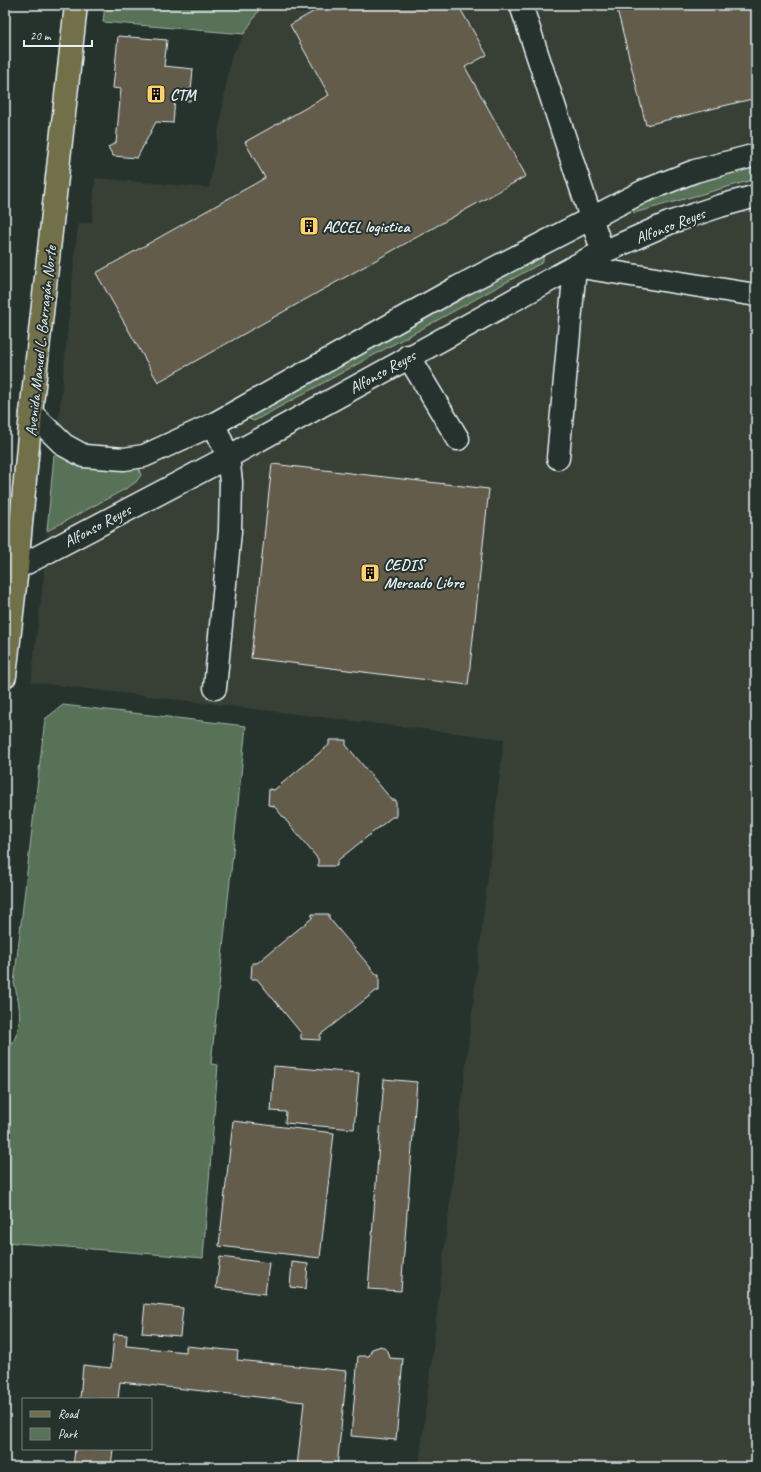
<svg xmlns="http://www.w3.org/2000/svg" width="761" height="1472" viewBox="0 0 761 1472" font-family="Caveat,sans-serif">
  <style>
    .built { fill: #383f36 }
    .green { fill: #587258; stroke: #a0b2a8 }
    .building { fill: #635c4c; stroke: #e8f1f8 }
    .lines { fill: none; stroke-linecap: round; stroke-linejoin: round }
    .minor-casing { stroke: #e8f1f8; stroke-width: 25 }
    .major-casing { stroke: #e8f1f8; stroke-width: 25 }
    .minor { stroke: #26332d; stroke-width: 22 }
    .major { stroke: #71704a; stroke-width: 22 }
    .labels { text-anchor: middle; stroke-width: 4; stroke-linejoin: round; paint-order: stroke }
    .poi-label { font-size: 16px; font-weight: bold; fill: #e8f1f8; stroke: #26332d; text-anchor: start }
    .street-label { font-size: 16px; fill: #e8f1f8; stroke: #26332d }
  </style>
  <rect width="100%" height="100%" fill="#26332d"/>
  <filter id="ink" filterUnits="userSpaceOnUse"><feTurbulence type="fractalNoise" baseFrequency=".025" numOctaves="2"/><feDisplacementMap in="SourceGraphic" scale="8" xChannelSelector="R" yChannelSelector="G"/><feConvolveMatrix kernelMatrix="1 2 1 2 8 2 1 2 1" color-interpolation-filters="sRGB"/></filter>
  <g filter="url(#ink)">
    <path class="built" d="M262 5H756V1467H419L504 739 31 682 43 582 78 223H92L95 178 209 188 231 57Z"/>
    <path class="green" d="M105 5H262L244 34 103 22Z
      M756 163V179L634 213 633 199Z
      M538 251 543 256V262L254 421 249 419 247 414Z
      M54 455C68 455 81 465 95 468 110 471 123 467 138 467L141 475 136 482 127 488 47 531Z
      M63 705 246 726 211 1064 218 1065 203 1258 5 1242V1061C6 1052 12 1046 15 1038 23 1019 19 1002 14 983L45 719Z"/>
    <path class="building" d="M325 5H458L487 55 465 67 526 176 158 382 96 273 265 178 245 142 329 95 290 25Z
      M616 5H756V98L646 125Z
      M118 36 167 40 164 66 193 69 190 101 175 99 173 123 156 122 137 158 113 156 108 147 116 143 121 89 113 88Z
      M272 464 489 489 468 685 251 658Z
      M329 740H346V745L392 800H396V817H392L337 861V866H318V859L274 806 268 805 269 789 274 790 329 745Z
      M312 914H329V918L376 974H379V991H376L320 1035V1040L301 1039V1033L257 979H251L252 963H257L312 918Z
      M274 1066 359 1073 354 1129 285 1123 286 1112 271 1111Z
      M384 1079 417 1082 401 1291 368 1289Z
      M233 1121 334 1133 320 1258 219 1246Z
      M220 1257 269 1263 265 1294 216 1288Z
      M292 1262 308 1264 306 1289 290 1287Z
      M145 1304 183 1308 180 1336 142 1333Z
      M114 1334 127 1335 126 1346 186 1352V1346L238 1351 237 1360 347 1371 337 1467H297L304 1402 120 1382 118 1399H80L83 1365 111 1368Z
      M381 1346 388 1351 390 1358 403 1359 396 1440 351 1436 358 1356H369L372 1349Z
      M75 1449H113L111 1467H73Z"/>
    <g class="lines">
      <defs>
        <path id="minor" d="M521 5 591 218 603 252
          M408 356 458 439
          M31 413 64 445 84 456 124 459 144 456 214 424 458 287 644 191 695 171 756 155
          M214 424 228 457 231 482 230 531 215 688
          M558 458 575 266 756 295
          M17 568 228 457 590 258 669 223 720 206 756 196"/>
        <path id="major" d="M5 676 17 568 31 413 76 5"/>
      </defs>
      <use href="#minor" class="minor-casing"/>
      <use href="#major" class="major-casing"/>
      <use href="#minor" class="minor"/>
      <use href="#major" class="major"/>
    </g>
  </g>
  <defs>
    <symbol id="building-square" viewBox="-11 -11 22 22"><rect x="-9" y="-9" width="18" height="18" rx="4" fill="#ffd166" stroke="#26332d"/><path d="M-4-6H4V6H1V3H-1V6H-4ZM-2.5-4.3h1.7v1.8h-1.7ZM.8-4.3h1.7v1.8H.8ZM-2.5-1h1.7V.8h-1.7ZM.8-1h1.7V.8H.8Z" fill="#111"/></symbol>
  </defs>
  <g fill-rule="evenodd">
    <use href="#building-square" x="145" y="83" width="22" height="22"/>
    <use href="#building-square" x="298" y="215" width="22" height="22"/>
    <use href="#building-square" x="359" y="562" width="22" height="22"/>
  </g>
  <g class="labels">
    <g class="poi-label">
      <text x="170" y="100">CTM</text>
      <text x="323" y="232">ACCEL logistica</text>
      <text x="384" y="570">CEDIS<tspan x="384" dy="18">Mercado Libre</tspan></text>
    </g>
    <g class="street-label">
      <text transform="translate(670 225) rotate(-21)" y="6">Alfonso Reyes</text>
      <text transform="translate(40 341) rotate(-84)" y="6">Avenida Manuel L. Barragán Norte</text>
      <text transform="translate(382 371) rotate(-29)" y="6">Alfonso Reyes</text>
      <text transform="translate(97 525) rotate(-28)" y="6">Alfonso Reyes</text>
    </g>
  </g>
  <rect width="761" height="1472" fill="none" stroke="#26332d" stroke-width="20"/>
  <rect x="10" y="10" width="741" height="1452" fill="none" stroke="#e8f1f8" stroke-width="1.5" filter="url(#ink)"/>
  <rect x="22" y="1398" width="130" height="52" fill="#26332d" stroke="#747f7e"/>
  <rect x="30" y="1411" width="20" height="6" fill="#71704a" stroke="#747f7e"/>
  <text x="58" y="1418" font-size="12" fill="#e8f1f8">Road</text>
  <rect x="30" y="1428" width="20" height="12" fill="#587258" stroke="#747f7e"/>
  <text x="58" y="1438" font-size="12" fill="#e8f1f8">Park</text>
  <path d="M24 40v6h68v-6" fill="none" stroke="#e8f1f8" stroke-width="2"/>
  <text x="30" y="40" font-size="12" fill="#e8f1f8" stroke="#26332d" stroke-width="3" paint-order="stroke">20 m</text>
</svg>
